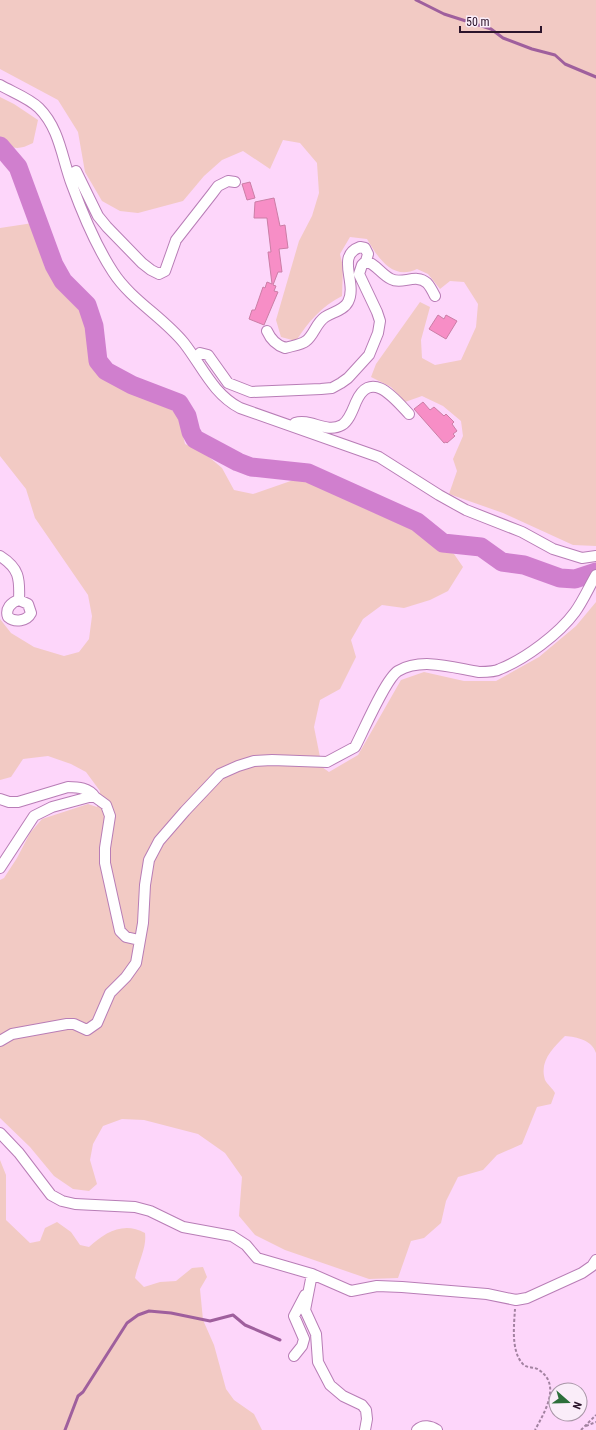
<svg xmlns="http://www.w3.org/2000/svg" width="596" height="1430" viewBox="0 0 596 1430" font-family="'Roboto Condensed',sans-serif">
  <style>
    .green { fill: #f2cac4 }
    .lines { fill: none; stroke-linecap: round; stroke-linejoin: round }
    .stream { stroke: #9f5f9d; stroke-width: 3 }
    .river { stroke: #d07fce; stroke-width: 19 }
    .building { fill: #f78ec6; stroke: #cb7ea6 }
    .minor-casing { stroke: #b87db6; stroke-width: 12 }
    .path { stroke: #a282a0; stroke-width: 2; stroke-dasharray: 3 2; stroke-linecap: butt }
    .minor { stroke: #fff; stroke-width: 10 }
  </style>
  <rect width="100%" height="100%" fill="#fdd6fa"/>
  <path class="green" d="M0 0H596V546L573 545 503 513 449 494 457 471 453 459 463 436 461 421 443 406 422 396 405 402 391 387 371 377 376 364 420 302 430 307 421 340 422 358 435 365 461 360 476 327 478 304 464 282 450 281 440 289 428 274 417 269C393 281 378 258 367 239L350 237 340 254 343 267 342 296C321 307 309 321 296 341L281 337 276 320 299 241 312 216 319 193 317 163 300 143 283 140 270 169 243 151 222 160 204 176 183 201 138 213 120 211 102 201 85 172 78 132 58 100 0 69Z
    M0 97 14 104 38 120 33 143C19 150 13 150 0 140Z
    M33 223 45 268 58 288 81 312 87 333 92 362 104 375 138 396 164 404 178 415 185 444 203 452 222 468 234 490 253 494 305 476 344 499 420 533 440 548 454 554 463 567 448 591 430 600 404 608 382 605 363 619 351 640 356 657 340 689 320 700 314 727 322 767 329 772 358 755 401 680 424 672 464 681H496L539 657 576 626 596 602V1053C592 1040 577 1037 565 1036 553 1048 539 1061 545 1080 547 1084 553 1089 555 1093L551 1104 537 1107 522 1144 497 1155 483 1170 458 1177 446 1201 441 1223 424 1238 411 1241 398 1278 369 1279 285 1250 255 1235 239 1216 242 1177 225 1153 198 1134 144 1120 122 1119 103 1126 93 1144 90 1160 97 1184 89 1191 73 1189 54 1176 30 1147 0 1118V880L4 878 17 858 30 833 42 819 88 804 97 807 100 791 86 772 71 764 48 756 23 759 11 777 0 780V619L11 633 34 647 64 656 79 652 89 639 92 616 88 595 35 518 26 489 0 456V228Z
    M0 1160 6 1175V1220L30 1243 40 1241 45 1228 57 1222 71 1232 80 1245 89 1247C105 1232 124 1221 145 1233 147 1248 138 1262 135 1278L144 1287 160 1282 176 1281 192 1268 203 1267 207 1277 200 1289 203 1320 214 1345 226 1389 234 1400 254 1414 262 1430H0Z"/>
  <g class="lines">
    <path class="stream" d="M416 0 444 14 491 29 503 38 532 49 555 55 565 64 596 77
      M65 1430 78 1396 83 1392 127 1323 138 1315 149 1311 171 1313 210 1321 233 1315 245 1325 280 1340"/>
    <path class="river" d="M0 146 18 167 54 265 63 281 87 305 94 326 98 361 106 371 132 385 179 403 187 416 191 432 195 439 238 462 251 467 308 473 417 522 443 543 481 547 502 562 524 565 560 578 575 579 596 572"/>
  </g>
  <path class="building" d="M250 182 255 198 247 200 242 184Z
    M274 198 280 226 285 225 288 248 279 249 282 272H278L273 285 276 286 274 291 278 292 264 325 249 319 252 310H255L263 287 265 288 267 282 272 284 268 252H271L267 218H254L255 202Z
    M438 315 444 319 446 315 457 321 446 339 429 329Z
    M423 402 430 410 434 407 444 416 446 414 454 422 452 424 457 431 453 434 455 436 447 443 446 442 444 443 414 409Z"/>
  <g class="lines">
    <defs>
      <path id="minor" d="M0 85C12 92 29 98 39 108 60 129 62 159 72 185 83 215 96 246 113 272 131 300 163 317 184 343 202 366 213 394 240 408L379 457 439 495 466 510 522 532 553 549 582 558 596 556
        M69 175 76 171 98 216 107 227 142 263 151 270 159 274 165 271 176 240 212 194 218 186 228 181 235 182
        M267 331C271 340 276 345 285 348 291 346 301 345 306 341 314 335 316 323 325 317 333 312 344 310 348 302 358 283 335 256 360 247L365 248 368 254 366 261
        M195 358 200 353 208 355 228 383 251 392 321 389 332 388 341 383 348 378 369 355 378 333 380 321 377 312 359 274 362 265 366 261C377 265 381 274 391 279 402 285 416 273 427 283 430 286 433 292 435 296
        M293 426 295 423C311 418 326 434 342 425 349 421 353 409 356 402 371 368 395 399 409 414
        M0 556C19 568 20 578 19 600
        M19 600 28 604 31 613C27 621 15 623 8 617 5 609 11 602 19 600Z
        M0 799 9 802H18L68 787C78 787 89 788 95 797
        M0 868 34 816 52 807 89 797H95L106 805 110 816 105 848V863L120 931 126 937 139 940
        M0 1041 12 1034 67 1024H74L87 1030 97 1023 110 993 126 977 136 963 143 923 145 885 149 860 159 841 185 811 220 774 238 766 254 761 272 760 327 762 355 747C363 732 386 678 398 671 422 657 454 668 479 672 485 672 495 672 500 669 525 659 559 634 575 612 583 601 589 587 596 575
        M0 1133 19 1153 51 1195 62 1201 75 1204 135 1207 150 1211 183 1227 232 1236 246 1245 257 1258 312 1274 351 1291 377 1286 402 1287 487 1294 516 1300 527 1298 582 1273 592 1266 596 1260
        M312 1274 305 1310 316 1334 318 1362 330 1385 343 1396 362 1405 366 1410 367 1419 365 1430
        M294 1356 302 1346 304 1339 294 1316 305 1295
        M417 1430C423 1424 431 1426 437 1430"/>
    </defs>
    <use href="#minor" class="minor-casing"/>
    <path class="path" d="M515 1309C514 1325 511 1350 522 1363 526 1369 534 1366 539 1370 562 1385 544 1413 535 1430
      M586 1426 596 1422
      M581 1430 596 1415"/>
    <use href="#minor" class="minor"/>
  </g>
  <g transform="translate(568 1402) rotate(110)"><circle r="19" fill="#faedf9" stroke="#a896a7"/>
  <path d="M0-3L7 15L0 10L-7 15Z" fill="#2c6f3a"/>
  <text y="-6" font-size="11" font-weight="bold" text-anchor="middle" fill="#2c142b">N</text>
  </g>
  <path d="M460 26v6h81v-6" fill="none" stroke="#2c142b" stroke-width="2"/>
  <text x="466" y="26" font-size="12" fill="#2c142b" stroke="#faedf9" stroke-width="3" paint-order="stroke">50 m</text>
</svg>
